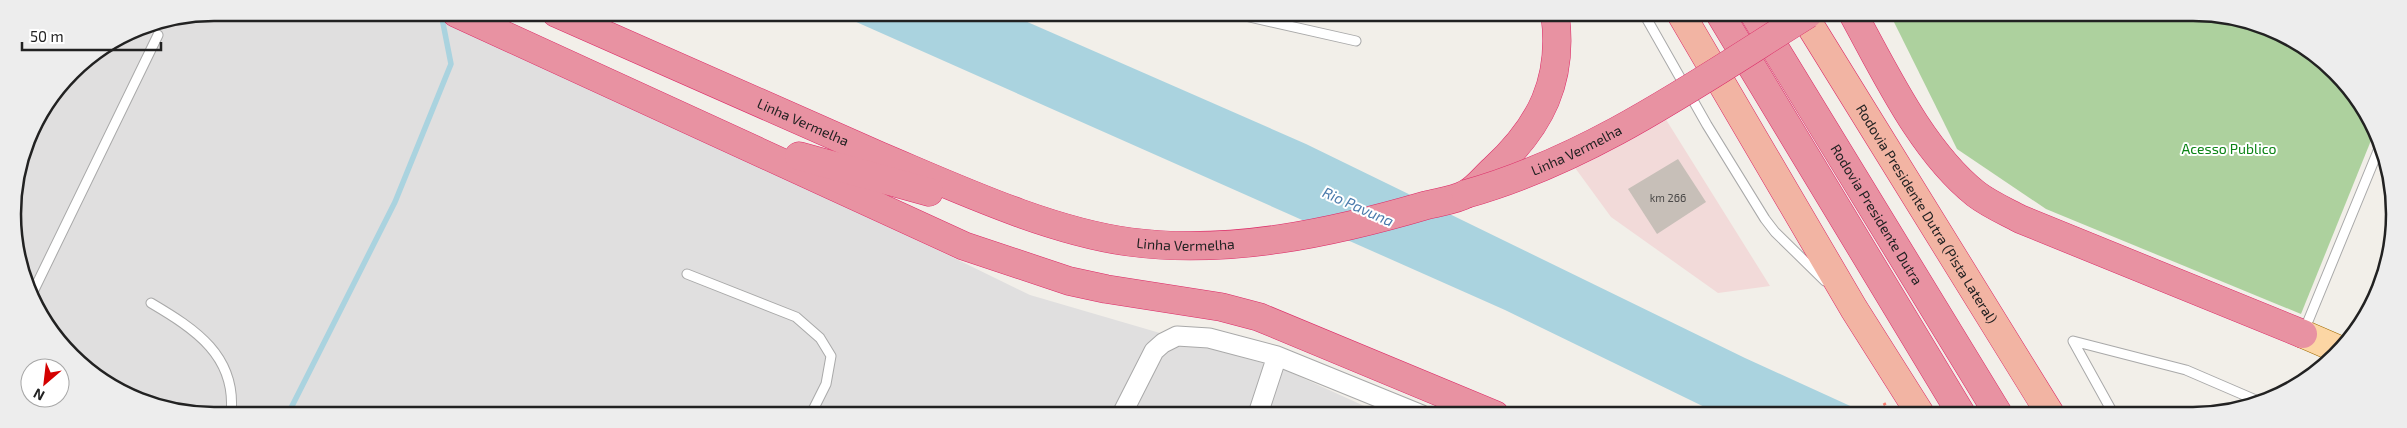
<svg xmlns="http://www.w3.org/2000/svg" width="2407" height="428" viewBox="0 0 2407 428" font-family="'Exo 2',sans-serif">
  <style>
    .residential { fill: #e0dfdf }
    .commercial { fill: #f2dad9 }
    .forest { fill: #add19e }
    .water { fill: #aad3df }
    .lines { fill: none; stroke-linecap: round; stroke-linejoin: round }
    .stream { stroke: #aad3df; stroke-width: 5.5 }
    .building { fill: #c7bfb8 }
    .service-casing { stroke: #a9a9a9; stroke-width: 11 }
    .minor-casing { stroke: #a9a9a9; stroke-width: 21 }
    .primary-casing { stroke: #a06b00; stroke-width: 29 }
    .trunk-casing { stroke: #dc2a67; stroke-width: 29 }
    .motorway-casing { stroke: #dc2a67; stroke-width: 29 }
    .path { stroke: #fa8072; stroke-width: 3; stroke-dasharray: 2.5 2.5; stroke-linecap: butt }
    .service { stroke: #fff; stroke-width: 9 }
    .minor { stroke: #fff; stroke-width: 19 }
    .primary { stroke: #fcd6a4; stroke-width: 28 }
    .trunk { stroke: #f2b4a3; stroke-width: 28 }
    .motorway { stroke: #e892a2; stroke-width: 28 }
    .motorway-bridge-casing { stroke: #dc2a67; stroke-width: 29; stroke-linecap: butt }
    .motorway-bridge { stroke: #e892a2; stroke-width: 28 }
    .labels { text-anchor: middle; stroke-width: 4; stroke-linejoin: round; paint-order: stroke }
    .number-label { font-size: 11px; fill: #4b4948 }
    .street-label { font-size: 14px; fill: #222; stroke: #fff }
    .park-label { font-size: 14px; fill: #0c8416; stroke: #fff }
    .water-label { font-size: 15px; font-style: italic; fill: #4a7aab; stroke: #fff }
    .rim { fill: none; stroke: #222; stroke-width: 2.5 }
  </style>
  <rect width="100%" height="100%" fill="#f2efe9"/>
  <path class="residential" d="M214 13H429L948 255 1030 295 1283 369 1384 415 188 414 125 395 62 347 23 278 13 201 28 137 72 71 137 28Z"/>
  <path class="commercial" d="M1665 118 1770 286 1718 293 1611 217 1573 165Z"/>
  <path class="forest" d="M1890 14H2219L2293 39 2353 91 2374 133 2301 314 2046 209 1957 149Z"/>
  <path class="water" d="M836 13H1007L1306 144 1745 358 1870 415H1721L1505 310Z"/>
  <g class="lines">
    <path class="stream" d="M288 414 395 202 451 64 441 13"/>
  </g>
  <path class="building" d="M1678 159 1706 202 1657 234 1628 189Z"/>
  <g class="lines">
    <defs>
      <path id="service" d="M1232 13 1356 41
        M1644 14 1707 125 1765 219 1775 232 1825 281
        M687 274 796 317 820 338 831 356 826 384 811 414
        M32 294 158 35
        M151 303C195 329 237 356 231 414
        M2304 331 2380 146
        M2114 415 2073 341 2186 370 2258 401"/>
      <path id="minor" d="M1122 414 1154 351 1163 343 1177 336 1209 338 1277 356 1422 415
        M1258 414 1277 356"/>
      <path id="primary" d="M2303 334 2340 350"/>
      <g id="trunk">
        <path d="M1681 14 1854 309 1921 415"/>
        <path id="s1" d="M1803 14 2051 415"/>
      </g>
      <g id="motorway">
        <path d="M456 13 964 246 1069 281 1106 289 1221 307 1259 317 1495 415"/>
        <path id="s2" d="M556 13C664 61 772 109 880 156 956 188 1048 231 1130 242 1229 255 1332 233 1427 205 1439 202 1456 200 1466 194 1476 189 1485 177 1493 170 1541 126 1564 80 1555 14"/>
        <path d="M1720 14 1962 415"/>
        <path id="s3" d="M1754 14 1999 415"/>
        <path d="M1853 14C1886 74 1922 151 1976 194 1989 204 2005 211 2020 219L2303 334"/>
        <path d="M799 156 929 192"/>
      </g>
    </defs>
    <use href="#service" class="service-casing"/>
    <use href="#minor" class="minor-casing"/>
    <use href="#primary" class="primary-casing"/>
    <use href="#trunk" class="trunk-casing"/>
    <use href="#motorway" class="motorway-casing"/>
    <path class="path" d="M1884 403 1891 415"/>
    <use href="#service" class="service"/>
    <use href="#minor" class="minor"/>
    <use href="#primary" class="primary"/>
    <use href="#trunk" class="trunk"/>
    <use href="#motorway" class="motorway"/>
    <defs>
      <g id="motorway-bridge">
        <path id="s4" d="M1466 194C1591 159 1699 82 1808 14"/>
      </g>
    </defs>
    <use href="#motorway-bridge" class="motorway-bridge-casing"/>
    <use href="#motorway-bridge" class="motorway-bridge"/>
  </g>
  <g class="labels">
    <g class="number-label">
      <text x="1668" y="202">km 266</text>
    </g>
    <g class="street-label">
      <text dy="5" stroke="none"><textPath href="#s2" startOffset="270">Linha Vermelha</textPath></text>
      <text dy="5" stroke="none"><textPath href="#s4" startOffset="119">Linha Vermelha</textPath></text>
      <text dy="5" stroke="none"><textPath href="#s3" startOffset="235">Rodovia Presidente Dutra</textPath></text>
      <text dy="5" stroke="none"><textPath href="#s1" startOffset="235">Rodovia Presidente Dutra (Pista Lateral)</textPath></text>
      <text dy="5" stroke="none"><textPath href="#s2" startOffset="675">Linha Vermelha</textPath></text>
    </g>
    <g class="park-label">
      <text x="2229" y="154">Acesso Publico</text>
    </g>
    <g class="water-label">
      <text transform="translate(1358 207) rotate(24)" y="5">Rio Pavuna</text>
    </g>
  </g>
  <path d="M0 0H2407V428H0ZM214 21H2193A193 193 0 0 1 2386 214V214A193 193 0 0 1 2193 407H214A193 193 0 0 1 21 214V214A193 193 0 0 1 214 21Z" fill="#ededed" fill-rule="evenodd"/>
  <path class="rim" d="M214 21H2193A193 193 0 0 1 2386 214V214A193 193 0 0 1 2193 407H214A193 193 0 0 1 21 214V214A193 193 0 0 1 214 21Z"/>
  <g transform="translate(45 383) rotate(208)"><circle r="24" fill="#ffffff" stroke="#a7a7a7"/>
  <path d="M0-4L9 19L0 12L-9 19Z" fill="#d40000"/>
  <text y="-8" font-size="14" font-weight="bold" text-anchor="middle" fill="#222222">N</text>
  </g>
  <path d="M22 42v8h139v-8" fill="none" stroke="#222222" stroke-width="2.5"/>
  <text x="30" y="42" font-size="15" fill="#222222" stroke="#ffffff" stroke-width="4" paint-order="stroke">50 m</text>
</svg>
